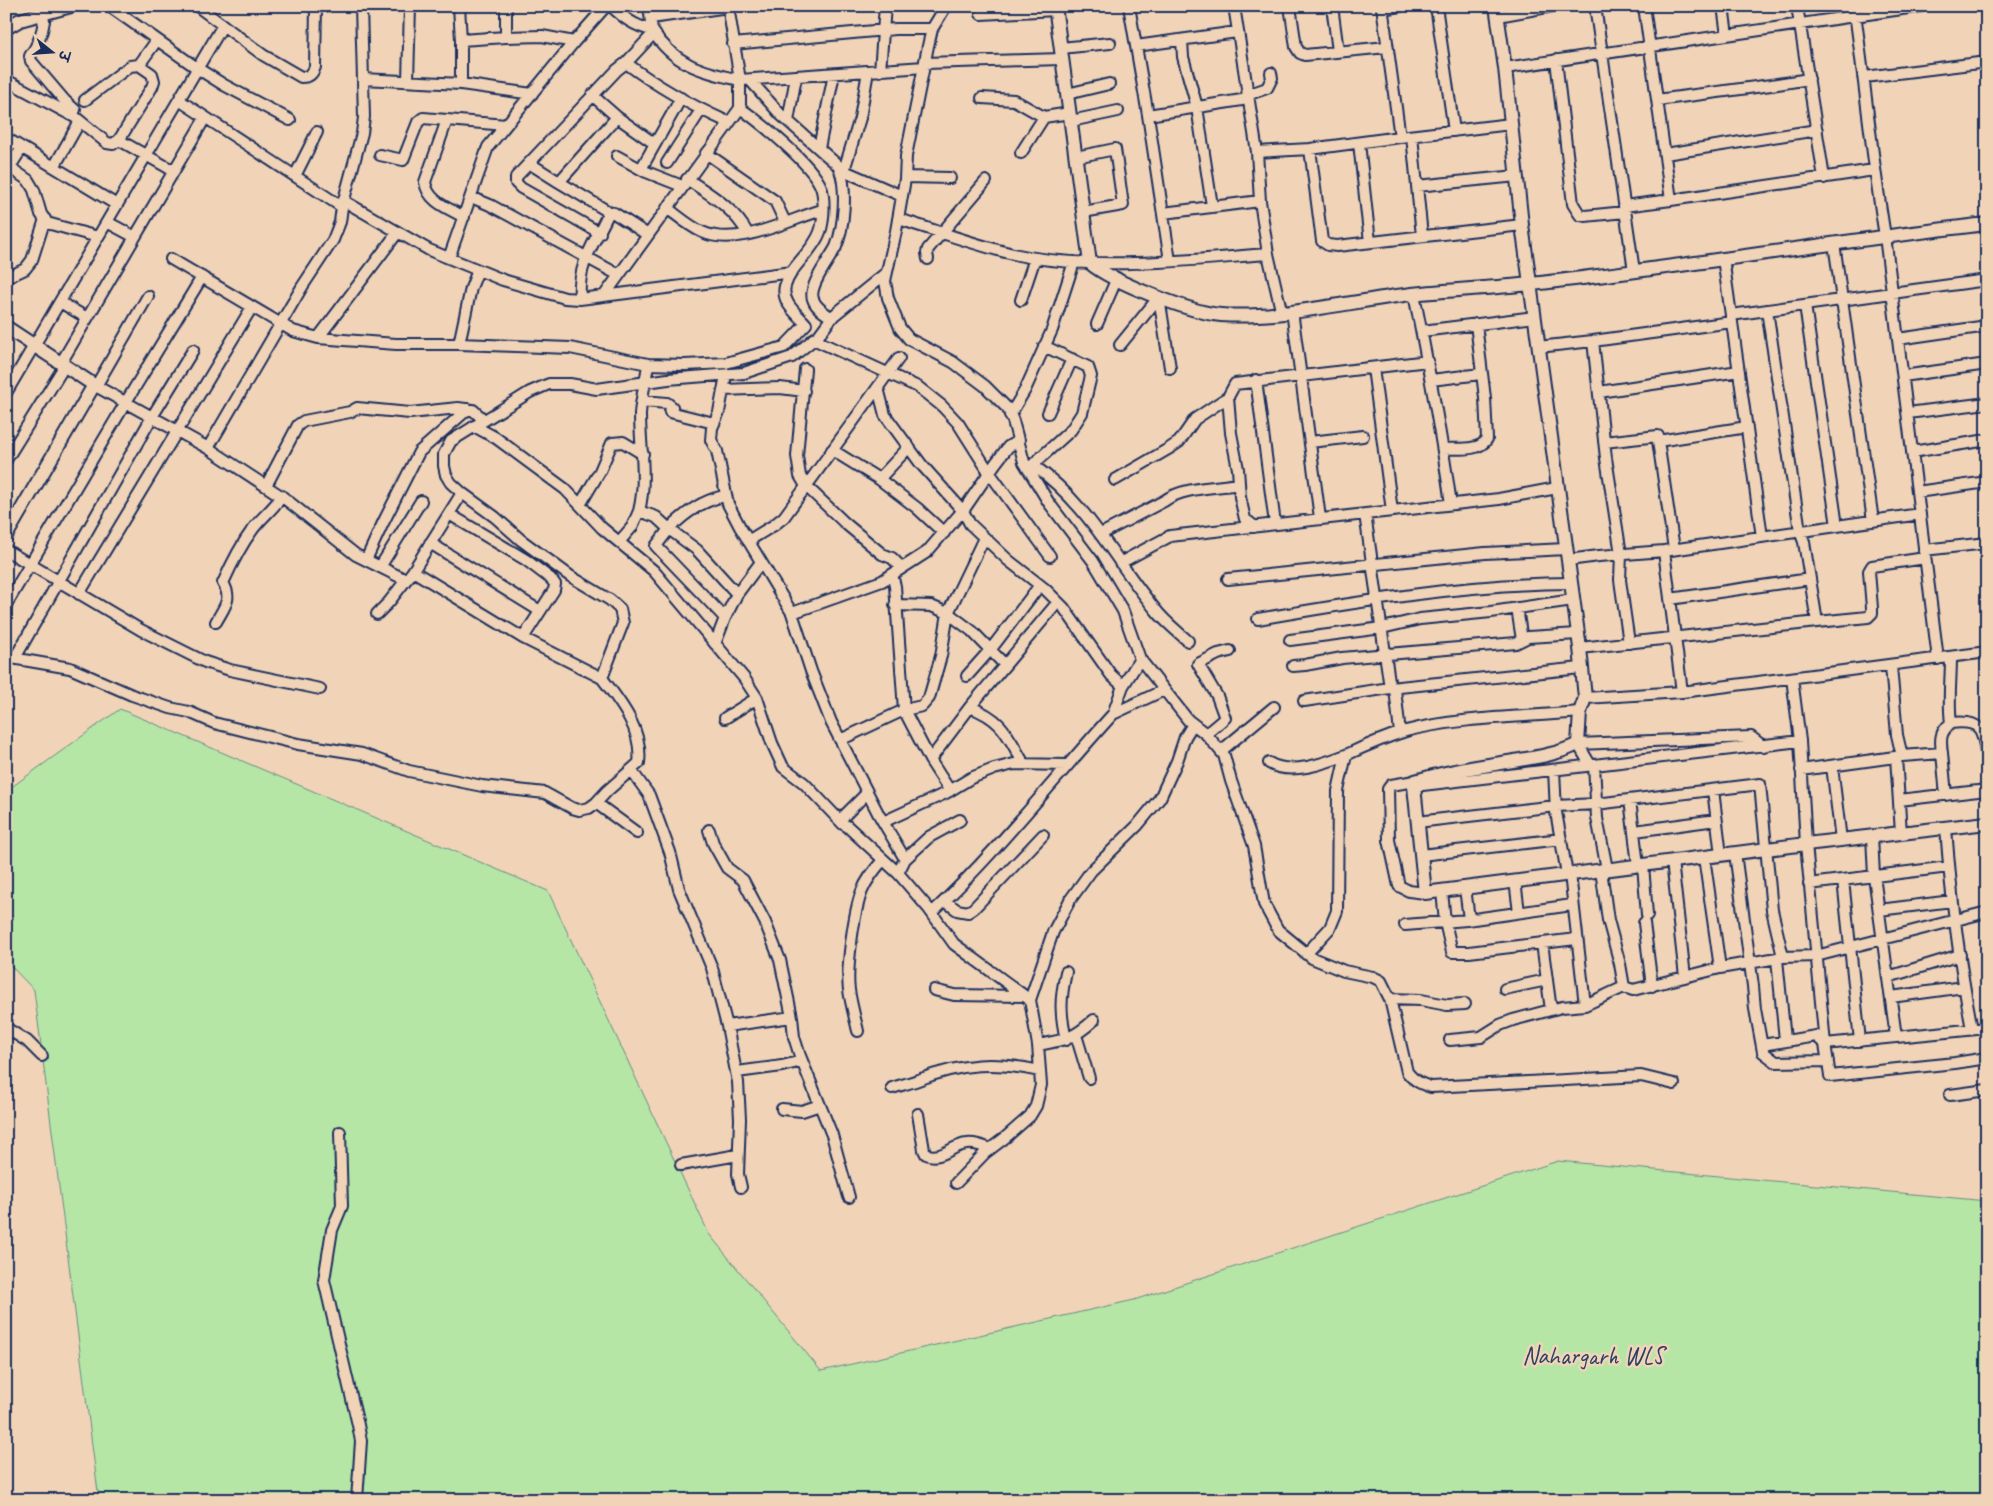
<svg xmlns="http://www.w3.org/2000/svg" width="1993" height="1506" viewBox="0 0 1993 1506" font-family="Caveat,'Playpen Sans Deva',sans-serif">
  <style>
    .green { fill: #b5e6a6; stroke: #688a82 }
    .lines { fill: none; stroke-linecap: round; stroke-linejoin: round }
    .minor-casing { stroke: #1b2f5e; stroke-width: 14 }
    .tertiary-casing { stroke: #1b2f5e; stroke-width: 16 }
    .minor { stroke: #f1d4b7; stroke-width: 10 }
    .tertiary { stroke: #f1d4b7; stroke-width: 12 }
    .labels { text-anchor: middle; stroke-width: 5; stroke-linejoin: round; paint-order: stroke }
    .park-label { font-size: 25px; fill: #2a4165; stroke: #f1d4b7 }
  </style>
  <rect width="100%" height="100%" fill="#f1d4b7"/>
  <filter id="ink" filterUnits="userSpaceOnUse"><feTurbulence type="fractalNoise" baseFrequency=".02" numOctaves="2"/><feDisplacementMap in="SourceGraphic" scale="10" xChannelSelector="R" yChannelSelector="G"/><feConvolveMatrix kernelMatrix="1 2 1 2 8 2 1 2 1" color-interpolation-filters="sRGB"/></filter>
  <g filter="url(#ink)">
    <path class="green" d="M120 709 548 891 709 1234 821 1371 1134 1300 1558 1161 1987 1201V1500H99L34 990 6 961V791Z"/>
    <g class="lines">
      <defs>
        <path id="minor" d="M109 6 197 68 224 85 290 120
          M197 6 263 55 301 77C309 77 312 75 315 67L316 6
          M459 6 461 40 506 37
          M611 6C624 18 634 26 652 30L649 6
          M946 6 932 29 928 46 906 156 905 179 896 231 885 281 888 298 900 328 909 339 953 362 985 386 1008 409 1013 421 1024 462 1049 503 1093 561 1123 611 1140 659 1188 720 1206 734 1224 755 1231 781 1254 846 1264 904 1278 930 1312 958 1344 971 1373 977 1381 981 1390 999 1421 1000 1447 1005 1465 1004
          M1129 6 1148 115 1170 261
          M1234 6 1257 152 1260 201 1268 254 1282 314
          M1290 6 1296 47 1300 53 1305 55 1387 47
          M1332 6 1338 51
          M1436 6 1454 131
          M1595 6 1634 271
          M1723 6 1727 35
          M1797 6 1824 178
          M1854 6C1865 83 1872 159 1885 236L1938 659
          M1382 9 1400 6
          M39 14 44 21C42 35 38 45 30 56L31 61 65 101 75 110
          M981 14 1056 10
          M1498 16 1553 6
          M651 18 728 7
          M652 30C673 64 702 72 740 80L924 67
          M461 40V84L532 94
          M1182 40 1183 57 1197 107 1212 206
          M574 42 606 6
          M733 44 896 29H932
          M1136 46 1237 32
          M1061 48 1110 43
          M1556 60 1573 204 1580 215 1585 216 1625 212
          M626 63 654 33
          M925 63 1062 59
          M139 65 157 40
          M1505 68 1922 6
          M880 71 885 6
          M1865 77 1987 62
          M363 79 461 84
          M6 80 75 117 107 143 113 144 119 140 152 87 154 81 152 74 139 65 130 66 85 100
          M750 80 781 115 833 161C836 163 839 167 840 170 847 190 844 227 836 247 830 259 808 286 813 299 816 308 825 313 832 318
          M408 81 410 6
          M1067 94 1109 84
          M592 95 617 117 655 144
          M1247 95 1267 88 1272 78 1271 73
          M982 98 1014 100 1044 117 1070 113
          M179 100 342 207
          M1657 100 1771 85 1809 79
          M1148 115 1248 99
          M788 121 796 77
          M1071 121 1118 111
          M1412 136 1422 236
          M1400 137 1511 124
          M6 138 117 205
          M119 140 174 171
          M1359 143 1370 242
          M819 148 834 74
          M1310 149 1322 241 1328 245 1337 246 1522 225
          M1257 152 1310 149 1400 137 1382 6
          M706 153 775 201 785 222
          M1021 153 1044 117
          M1665 154 1817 130
          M380 155 403 160 418 122 423 118 447 120
          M617 156 644 171 682 186
          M1076 157 1115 149 1123 205 1083 212
          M529 163 559 182
          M667 163 701 110
          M6 165 28 180 34 190 41 214 47 223 98 237
          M54 167 80 121
          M641 169 681 98
          M840 169 902 196
          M844 170 860 118 868 71
          M6 173 22 148
          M295 176 317 132
          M905 177 950 178
          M687 179C711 195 734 208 748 234
          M1417 186 1517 176
          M471 197 490 205 619 275
          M1671 200 1874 170
          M344 201 429 250 503 280 565 298 580 299 792 272
          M1624 206 1671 200 1644 6
          M667 208C678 216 689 226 702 232 737 248 788 220 822 210
          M609 212 559 182 617 117
          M1163 213 1260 201
          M464 217C448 208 428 202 425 182L447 120 506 125
          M898 219C936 230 980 247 1018 255 1097 271 1188 260 1268 254
          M107 222 135 237
          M600 233 521 188 516 183V177L617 70 626 63C658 87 692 106 728 122
          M1834 243 1873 521
          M449 258 488 147 574 42 542 36 506 37V6
          M1723 258 1762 537
          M171 259 293 331 318 338 396 344H459L570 348 648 364 685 365 726 363 784 347 806 324C796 313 781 302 785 286 791 265 813 252 820 232 824 221 825 198 821 187 812 164 760 122 740 108
          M928 259 927 253 928 249 986 181
          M6 278 25 269 32 260 45 219
          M1414 294C1428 364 1441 433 1451 504
          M604 296 740 108V80L728 6
          M580 299C577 263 595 243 609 212L614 213 648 235
          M1021 300 1035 258
          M60 302 87 318
          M1805 305 1837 526
          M1292 311 1320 518
          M1731 315 1987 280
          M1097 324 1117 278
          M1422 331 1535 317
          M318 338 398 232
          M813 339 918 387 942 406 958 423 989 472 1050 556
          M1898 339 1987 326
          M1593 341 1606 458 1621 554 1620 580 1629 643
          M459 344 471 288 478 270
          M1120 345 1159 297 1170 368
          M1538 347 1593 341 1732 322
          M61 363 205 118
          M648 364C646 381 641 398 640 414 640 447 647 479 639 511L656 517 669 529C685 513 704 499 726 496
          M1373 368 1392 511
          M805 369 797 456 800 476 806 486 846 524 882 554 892 558 902 568
          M726 375 719 412 712 428 711 440 717 451 728 504 740 527 792 613 811 671 831 722 879 815 905 859 898 873 929 909 954 944 1030 1000
          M1903 376 1987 364
          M1256 380 1275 524
          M1431 380 1481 374
          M94 385 208 448 284 498 356 555 402 578H408
          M96 386 148 296
          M878 388 885 415 921 464 963 511 970 524 1008 560 1045 589 1064 608 1111 675 1123 686
          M723 390 780 388 804 391
          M1599 392 1739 371
          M6 393 223 25
          M643 401 667 403 672 407 670 412 714 423
          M1048 413 1072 359
          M1908 413 1987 403
          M1010 415 1025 390 1052 330 1074 262
          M474 426 496 438 565 489 602 528 654 571 744 678 757 698 772 743 783 767 804 783 843 824 847 826 898 873
          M1310 442 1363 436
          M1604 442 1658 436V441
          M208 448 302 287 333 240 340 222 342 207 362 133 364 117 361 6
          M1443 449C1457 448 1479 452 1487 439L1485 398 1476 324
          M832 450 879 479 909 447
          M1912 452 1987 440
          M6 460 65 365
          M1033 465C1090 506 1112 557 1155 609 1164 621 1177 631 1188 641
          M1028 469 1071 430 1082 413 1091 376 1088 367 1044 346
          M879 479 917 508 944 533
          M1115 480 1170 448 1179 442 1195 419 1228 397
          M266 486 298 425 304 421 350 412 357 408 410 413 458 408 473 410 484 420
          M1917 492 1987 482
          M580 505 600 471 612 443 623 442 643 454
          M449 514 526 560 551 579 555 584 554 590 523 638
          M1365 514 1390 688 1581 668
          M1255 527 1245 519 1240 497 1238 469 1231 433 1228 397 1235 384 1428 361
          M669 529 697 550 737 594 725 618 656 546Z
          M1101 534 1164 501C1183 487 1215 488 1239 484
          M984 538 948 613 972 631 1005 665
          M748 541 774 525 784 517 899 358
          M619 542 632 527 639 511
          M430 543 540 611
          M1674 549 1658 441 1747 427
          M6 550 141 630 205 662 230 670 320 689
          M1924 550 1987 543
          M366 560 383 523 419 452 468 409
          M1568 560 1599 556 1664 551
          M1120 563 1170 536 1499 499 1557 488
          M380 567 421 501
          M413 571 523 638 602 678 623 623 620 609 610 600 570 576 521 540 495 517 462 493 451 483 446 475 444 466V454L451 441 530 392 549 384H570L597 389 668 379 744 373 792 357 819 335 833 316 886 273
          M892 575 895 586 904 710 930 760
          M1228 579 1485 553 1566 549
          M79 594 252 307
          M737 594 761 562
          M1670 599 1810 579
          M6 605 126 402 202 277
          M792 613 882 581 927 552 965 508 995 464 1008 447 1019 440
          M377 614 389 602 413 571 462 493
          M1258 619C1362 601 1465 584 1571 583
          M216 622C224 607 233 599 223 583 231 565 241 545 253 529 262 517 273 509 282 496
          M1817 622 1868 617 1872 613V608L1869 571 1872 566 1925 558
          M1290 640 1382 628 1420 619 1491 612 1573 600
          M1522 640 1528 637 1578 634
          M715 644 725 618
          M1580 648 1817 622 1804 542 1800 531 1767 310
          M6 657 70 668 132 695 170 708 189 712 214 723 298 744 362 754 409 771 482 786 545 793 572 808 579 810 589 808 596 803 607 791 639 763C643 730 621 703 602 678
          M15 658 152 417 193 350
          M1951 658C1951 680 1948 701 1951 723 1985 719 1983 733 1987 761
          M1140 659 1123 686 1113 714 1164 690
          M1293 666 1305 665 1342 658 1516 643 1522 640 1517 608
          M967 676 991 649 1040 585
          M1792 678 1800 741
          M1395 689 1400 733
          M1682 692 1664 551 1920 514
          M1585 698 1682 692 1987 652
          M1304 701 1390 688
          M970 707C1004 720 1007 735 1024 764
          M725 718 757 698
          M1206 734 1225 718 1217 696 1198 664 1218 654 1230 651
          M840 740 904 710 922 706 929 698 941 656 948 613 931 606 895 605
          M1578 744 1751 737 1764 747
          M1578 744 1591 766
          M1221 751 1274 707
          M1942 753C1940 739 1940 732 1951 723
          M1902 756 1942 753 1946 795
          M1896 757 1901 833
          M1269 763C1290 776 1325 763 1346 755 1365 746 1386 737 1406 731 1459 717 1525 717 1580 712
          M1594 765 1597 818 1607 869
          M1832 766 1841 840
          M631 770 649 795 670 852 679 889 712 968 727 1026 738 1082 740 1119 738 1174 741 1187
          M1554 770 1556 812 1567 874
          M1801 770 1902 756 1897 735 1891 666
          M1415 781 1391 785 1388 789 1389 840 1399 886 1409 891 1425 893
          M1414 786 1800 741 1806 844 1825 1044 1987 1028
          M1713 790 1721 855
          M950 791 930 760 970 707 1058 602
          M1630 800 1638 865
          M1899 800 1987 790
          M596 803 637 833
          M840 820 867 793
          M883 822 946 793 971 778 994 769 1014 764 1067 765
          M1417 822 1556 806 1596 804 1760 784 1772 910 1783 957
          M1946 828C1951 895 1959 963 1972 1029
          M709 830 713 843 727 868 743 880 765 922 780 960 792 1017 794 1037 800 1056 832 1135 849 1197
          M1635 831 1716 820
          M1872 836 1874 876 1896 1037
          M1735 853 1753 986 1755 1009 1763 1052 1776 1062 1828 1061
          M1421 855 1561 839
          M1704 857 1720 968
          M905 859 929 837 960 820
          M1672 861 1685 977
          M1643 865 1647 915
          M1601 870 1608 920 1620 964 1624 987 1633 990 1720 968 1783 957 1816 956 1987 912
          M1843 880 1860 1041
          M1515 881 1519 912
          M1809 884 1949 867
          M1465 888 1469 919
          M1442 891 1445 922 1452 952H1469L1576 939
          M945 901 957 910 968 912 974 908 1043 835
          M1879 910 1952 901
          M932 913C997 852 1053 780 1113 714
          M1644 923 1652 986
          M1405 925 1467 920 1572 905
          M1542 943 1551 1010
          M1306 954 1330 928 1337 911 1338 791 1346 755
          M1777 959 1785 1040
          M1066 972C1060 1000 1060 1012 1066 1040
          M1888 977 1960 955
          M1505 989 1547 980
          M934 990 954 995 1024 996
          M1891 997 1964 987
          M1390 999 1407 1072C1414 1081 1421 1084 1431 1087L1641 1076 1674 1084
          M1585 1005 1624 987
          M727 1026 792 1017
          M6 1028 27 1041 42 1056
          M858 1031C855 1018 851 1004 849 990 846 969 854 911 862 891 867 879 875 869 883 860
          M1076 1035 1089 1078
          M1450 1040 1481 1037 1500 1025 1513 1020 1562 1007 1585 1005 1570 874
          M1038 1045C1065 1040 1073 1039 1094 1020
          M1762 1045 1816 1036 1825 1044 1830 1076 1955 1063 1987 1058
          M737 1072 782 1066 802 1061
          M892 1088C901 1085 910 1083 918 1080 963 1063 994 1061 1040 1071
          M1950 1095 1987 1090
          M782 1109 802 1111 820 1105
          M918 1114 924 1150 926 1154C941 1161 952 1145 967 1144 975 1143 983 1146 990 1149
          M340 1132 342 1206 332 1230 324 1280 358 1425 361 1441 357 1500
          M681 1165 738 1155
          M956 1183 985 1153 1006 1137 1030 1116 1036 1106 1041 1085 1040 1071 1038 1045 1030 1000 1053 932 1070 900 1091 871 1137 826 1160 798 1177 761 1185 737 1193 724"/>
        <path id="tertiary" d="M1055 6 1090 263C1112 282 1192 313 1221 315 1282 319 1351 301 1412 294 1452 290 1492 288 1531 284 1684 267 1835 241 1987 224
          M1496 6 1505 68 1522 225 1580 648 1585 698 1580 712 1578 744C1553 757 1522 759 1495 764 1468 768 1442 773 1415 781L1414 786 1425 893 1806 844 1987 823
          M6 28 20 20 71 6
          M6 327 94 385 6 536"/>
      </defs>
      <use href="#minor" class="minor-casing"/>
      <use href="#tertiary" class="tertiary-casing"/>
      <use href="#minor" class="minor"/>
      <use href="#tertiary" class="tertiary"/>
    </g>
  </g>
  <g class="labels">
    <g class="park-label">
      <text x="1593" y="1364">Nahargarh WLS</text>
    </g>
  </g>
  <rect width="1993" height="1506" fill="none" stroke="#f1d4b7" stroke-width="25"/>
  <rect x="12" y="12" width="1968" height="1481" fill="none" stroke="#1b2f5e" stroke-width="2" filter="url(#ink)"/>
  <g transform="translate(52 52) rotate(107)" stroke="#f1d4b7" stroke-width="4" paint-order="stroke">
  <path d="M0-4L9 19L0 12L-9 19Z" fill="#1b2f5e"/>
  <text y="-8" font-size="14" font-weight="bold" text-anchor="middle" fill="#1b2f5e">उ</text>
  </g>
</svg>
